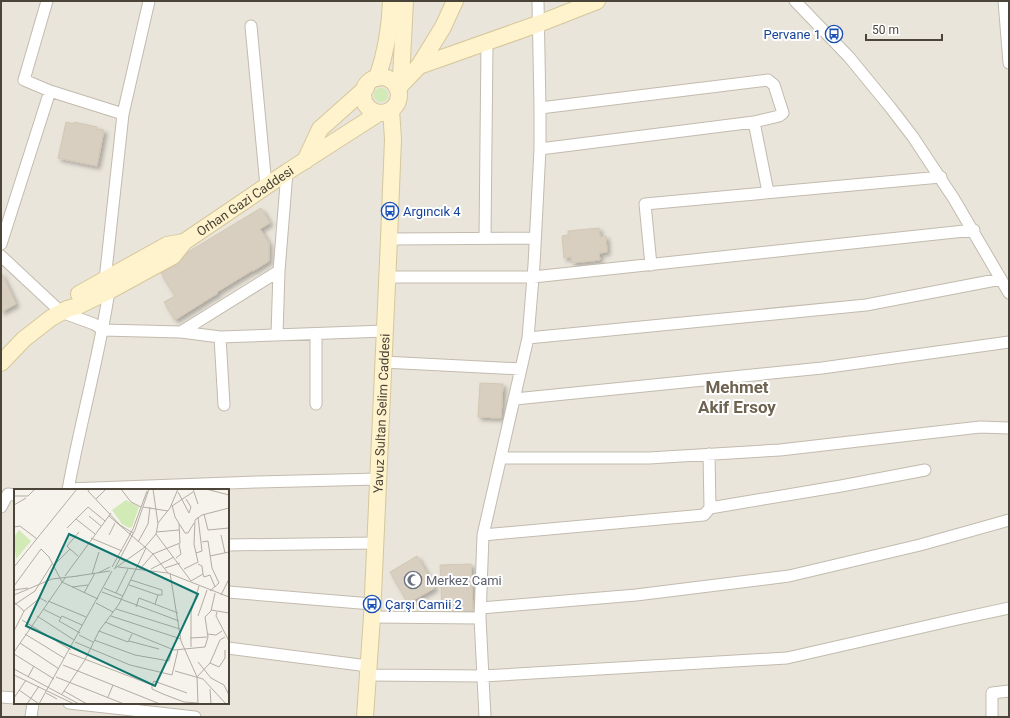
<svg xmlns="http://www.w3.org/2000/svg" width="1010" height="718" viewBox="0 0 1010 718" font-family="Roboto,sans-serif">
  <style>
    .residential { fill: #eae5da; fill-rule: evenodd }
    .green { fill: #d2eab5 }
    .building { fill: #d8cfc1; stroke: #d3c7b4; filter: url(#shadow) }
    .lines { fill: none; stroke-linecap: round; stroke-linejoin: round }
    .street-casing { stroke: #c2bbae; stroke-width: 13 }
    .secondary-casing { stroke: #d6c79b; stroke-width: 18 }
    .street { stroke: #fff; stroke-width: 11 }
    .secondary { stroke: #fff3cd; stroke-width: 16 }
    .labels { text-anchor: middle; stroke-width: 4; stroke-linejoin: round; paint-order: stroke }
    .transit-label { font-size: 13px; fill: #164399; stroke: #fff; text-anchor: start }
    .street-label { font-size: 13px; fill: #4b4439; stroke: #fff }
    .worship-label { font-size: 13px; fill: #5b616d; stroke: #fff; text-anchor: start }
    .district-label { font-size: 17px; font-weight: bold; fill: #6e6250; stroke: #fff }
    .inset-road { fill: none; stroke: #b2ada4; stroke-width: 1 }
    .view { fill: #0f766e; fill-opacity: 0.15; stroke: #0f766e; stroke-width: 2 }
    .inset-edge { fill: none; stroke: #4b4439; stroke-width: 2 }
  </style>
  <defs>
    <filter id="shadow"><feDropShadow dx="3" dy="3" stdDeviation="2" flood-color="#0004"/></filter>
  </defs>
  <rect width="100%" height="100%" fill="#f6f3ec"/>
  <path class="residential" d="M1 1H1009V717H1ZM15 490H228V703H15Z"/>
  <path class="green" d="M374 95a7 7 0 1 1 14 0a7 7 0 1 1-14 0Z"/>
  <path class="building" d="M66 122 74 124V122L97 127 96 129 104 130 97 166 58 158Z
    M261 208 270 223 260 229 269 243V261L253 271V270L217 292 218 293 175 320 164 302 175 296 161 273 178 264 188 252Z
    M599 228 600 237 606 236 607 252 599 253 600 260 572 263 571 257 564 258 562 236 568 235V231Z
    M1 272 16 304 1 312Z
    M480 383 503 384 501 418 478 417Z
    M417 556 435 588 408 603 390 572Z
    M471 564 473 611H442L440 565Z"/>
  <g class="lines">
    <defs>
      <path id="street" d="M47 1 24 80 50 91
        M795 1 849 57 890 107 913 137 954 199 1009 293
        M1004 1 1009 63
        M251 26 266 186
        M540 108 768 80 774 85 783 113 779 116 754 122
        M540 149 754 122 768 192
        M485 238 487 43
        M389 239 535 238
        M1 244 50 91 123 114
        M1 256 61 312 94 324 103 330 181 332 220 337 385 331
        M651 265 645 204 941 177
        M387 277H533L974 230
        M105 280 123 114 149 1
        M181 332 279 271
        M316 334V404
        M277 335 279 271 287 172
        M220 337 224 405
        M528 338 866 305 1001 279
        M383 362 521 369
        M515 399 822 368 1009 342
        M501 458H649L780 450 980 427 1009 428
        M68 489 257 482 378 479
        M68 490C80 423 99 358 109 291
        M1 507 8 494 15 495
        M710 508 841 486 925 470
        M483 535 704 515 710 508 709 454
        M228 545 375 543
        M228 592 372 604
        M481 608 636 595 789 576 920 545 1009 520
        M372 617 480 618
        M228 648 368 666
        M368 675 483 676 787 658 958 619 1009 608
        M1 697 15 698
        M69 703 195 717
        M31 717 33 703
        M485 717 480 618 483 535 528 338 534 265 540 149V108L538 1
        M992 717V693L1009 691"/>
      <g id="secondary">
        <path d="M419 66 538 24 597 1"/>
        <circle cx="381" cy="95" r="18"/>
        <path d="M377 78C386 53 390 28 391 1"/>
        <path d="M396 86 401 78 405 1"/>
        <path d="M398 88 419 66 443 27 455 1"/>
        <path d="M305 161 320 129 366 88"/>
        <path d="M79 294 167 245 184 242"/>
        <path id="s1" d="M1 363 24 339 51 318 67 309 78 306 109 291 173 256 184 242 287 172 379 113"/>
        <path id="s2" d="M365 717 372 617 389 239 393 139 391 110"/>
      </g>
    </defs>
    <use href="#street" class="street-casing"/>
    <use href="#secondary" class="secondary-casing"/>
    <use href="#street" class="street"/>
    <use href="#secondary" class="secondary"/>
  </g>
  <defs>
    <symbol id="bus-ring" viewBox="-11 -11 22 22"><circle r="9.5" fill="#fff" stroke="#1a4fb4" stroke-width="1.5"/><path d="M-5-6H5V4H4V6H2V4H-2V6H-4V4H-5ZM-3.5-4V0h7V-4ZM-3.5 1.2v1.5H-2V1.2ZM2 1.2v1.5H3.5V1.2Z" fill="#1a4fb4"/></symbol>
    <symbol id="mosque-ring" viewBox="-11 -11 22 22"><circle r="9.5" fill="#fff" stroke="#6b7280" stroke-width="1.5"/><path d="M3.5-4.9A6 6 0 1 0 3.5 4.9A5 5 0 1 1 3.5-4.9Z" fill="#6b7280"/></symbol>
  </defs>
  <g fill-rule="evenodd">
    <use href="#bus-ring" x="824" y="24" width="20" height="20"/>
    <use href="#bus-ring" x="380" y="201" width="20" height="20"/>
    <use href="#mosque-ring" x="403" y="570" width="20" height="20"/>
    <use href="#bus-ring" x="362" y="594" width="20" height="20"/>
  </g>
  <g class="labels">
    <g class="transit-label">
      <text x="821" y="39" text-anchor="end">Pervane 1</text>
      <text x="403" y="216">Argıncık 4</text>
      <text x="385" y="609">Çarşı Camii 2</text>
    </g>
    <g class="street-label">
      <text dy="5" stroke="none"><textPath href="#s1" startOffset="296">Orhan Gazi Caddesi</textPath></text>
      <text dy="5" stroke="none"><textPath href="#s2" startOffset="304">Yavuz Sultan Selim Caddesi</textPath></text>
    </g>
    <g class="worship-label">
      <text x="426" y="585">Merkez Cami</text>
    </g>
    <g class="district-label">
      <text x="737" y="393">Mehmet<tspan x="737" dy="20">Akif Ersoy</tspan></text>
    </g>
  </g>
  <g transform="translate(14 489)">
    <rect width="215" height="215" fill="#f6f3ec"/>
    <path d="M112 11 125 18 118 38 115 39 108 35 98 21ZM5 41 17 52 2 70 0 48Z" fill="#d2eab5"/>
    <path class="inset-road" d="M75 0 74 2 106 36 119 44M107 0 117 13 127 18M179 0 184 15M192 0 215 6M164 3 175 24 177 18 172 10M0 7H14L21 0M82 10 92 0M0 16 12 9M158 16 161 28 171 44H174L180 34M158 17 179 3M129 18 154 22M190 25 194 41 215 39M75 27 87 37M95 27 139 65 154 84M62 30 81 45M144 34 156 19 164 0M0 38 6 37 23 50M53 39 74 18 91 32M142 43 165 41M142 45 177 92M95 46 101 34M207 46 211 64M77 49 108 62M124 53 134 35 136 18M188 53 194 52 198 79 205 94 196 102M56 60 53 57 65 43M182 64 188 62 184 28M196 67 215 63M162 69 167 65 165 55M39 77 56 60 64 67M0 78 63 0M98 78 119 40 133 2M104 78 154 84 215 108M101 79 121 41 135 0M151 79 166 74M100 80 131 58 142 45 144 35 139 0M126 80 139 65 166 54 165 35M137 80 160 68M170 80 184 73 180 55 181 31 188 26 215 19M84 84 96 78M156 84 167 152 183 188 184 215M78 85 85 63M189 85 190 88 196 86 201 98M51 87 97 24M63 87 96 82M117 91 148 101V106H144M177 92 189 85 188 77 184 75M115 96 144 106 141 115M0 97 27 60 35 68 48 93 84 110M58 98 74 96M90 99 109 107M0 101 14 99M88 103 165 132M70 104 81 84M102 104 114 80M0 106 38 90 64 87M207 106 215 90M34 112 72 128M0 113 10 122M82 114 99 123M0 116 21 102 38 75M122 118 125 109 164 124M29 120 47 129M102 120 166 140M197 121 215 124M203 123 202 127 215 152M23 127 60 151M97 127 167 150M184 127 193 101M8 131 57 161M91 133 160 161 191 158 194 148 191 128 197 122 201 104M0 142 10 122 26 109 33 113M85 142 114 153 118 145M66 144 45 132 48 127 68 136M11 145 50 169M193 145 202 146 208 142M65 146 79 153M176 149 193 148M80 151 121 166 155 172 158 160M115 152 145 160M61 153 116 176 158 186 164 161M6 154 45 180M177 158V123L185 97M0 163 51 89M55 164 138 196M0 165 40 190M184 173 197 189 210 196 215 206M196 174 205 178 211 169V161M49 176 146 215M0 180 65 215M161 182 189 190 212 215M0 186 60 215M14 188 20 177M42 188 110 215M183 188 196 174 206 151 211 148M196 200 197 215M5 201 25 215M50 202 73 215M32 204 43 210M173 204 140 192 138 196V200L149 205 170 213 184 214M48 205 71 171 85 142 105 115 132 59M94 208 99 196M0 209 12 191M13 215 25 197M25 215 98 82"/>
    <path class="view" d="M55 45 184 105 141 197 12 137Z"/>
    <rect width="215" height="215" class="inset-edge"/>
  </g>
  <rect width="1010" height="718" fill="none" stroke="#4b4439" stroke-width="4"/>
  <path d="M866 34v6h76v-6" fill="none" stroke="#4b4439" stroke-width="2"/>
  <text x="872" y="34" font-size="12" fill="#4b4439" stroke="#ffffff" stroke-width="3" paint-order="stroke">50 m</text>
</svg>
